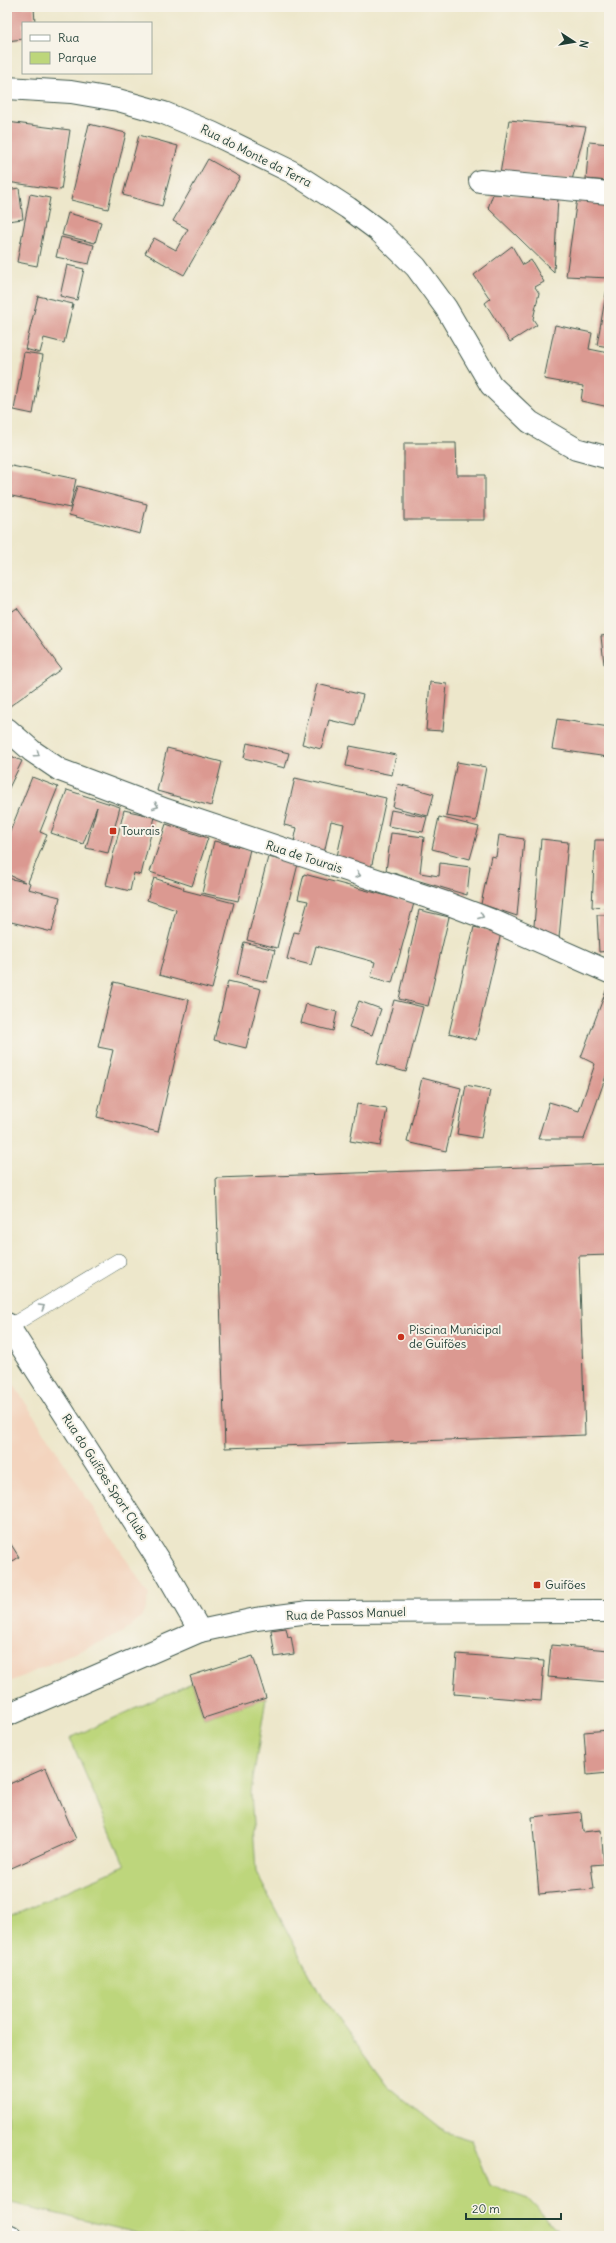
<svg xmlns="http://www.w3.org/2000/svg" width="616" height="2243" viewBox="0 0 616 2243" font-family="Delius,sans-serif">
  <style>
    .built { fill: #f3d4be }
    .green { fill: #bdd67b; stroke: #6e8a58 }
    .building { fill: #db9991 }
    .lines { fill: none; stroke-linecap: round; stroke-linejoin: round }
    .lane-casing { stroke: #3e564b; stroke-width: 16 }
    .street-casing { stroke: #3e564b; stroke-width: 24 }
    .secondary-casing { stroke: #3e564b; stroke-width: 24 }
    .lane { stroke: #fff; stroke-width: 15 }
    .street { stroke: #fff; stroke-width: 22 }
    .secondary { stroke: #fff; stroke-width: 22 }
    .oneway { stroke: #8f9e9a }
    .poi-dot { fill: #c8321e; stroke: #f7f3e8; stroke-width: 1.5 }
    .labels { text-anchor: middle; stroke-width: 4; stroke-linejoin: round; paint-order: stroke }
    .street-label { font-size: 12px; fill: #1f3d34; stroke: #f7f3e8 }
    .poi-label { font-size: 12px; fill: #1f3d34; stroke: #f7f3e8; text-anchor: start }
  </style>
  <rect width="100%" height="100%" fill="#f7f3e8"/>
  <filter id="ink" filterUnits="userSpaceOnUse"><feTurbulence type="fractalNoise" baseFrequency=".025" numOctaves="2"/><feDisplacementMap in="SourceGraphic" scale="8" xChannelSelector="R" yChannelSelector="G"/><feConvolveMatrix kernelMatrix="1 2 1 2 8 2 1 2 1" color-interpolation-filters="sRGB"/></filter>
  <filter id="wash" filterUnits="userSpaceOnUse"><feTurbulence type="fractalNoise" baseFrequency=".012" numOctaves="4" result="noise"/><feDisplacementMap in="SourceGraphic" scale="16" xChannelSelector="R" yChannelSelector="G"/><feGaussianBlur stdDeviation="0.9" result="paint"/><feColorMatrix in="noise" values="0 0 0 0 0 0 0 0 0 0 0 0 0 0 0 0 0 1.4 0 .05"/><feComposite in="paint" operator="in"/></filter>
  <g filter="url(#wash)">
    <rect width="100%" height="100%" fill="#ede7cb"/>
    <path class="built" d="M7 1374 149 1595 146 1608 140 1618 124 1632 7 1683Z"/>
    <path class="green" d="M192 1683 204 1718 266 1698 251 1792 256 1872 322 1998 387 2086 445 2132 471 2140 489 2185 528 2199 563 2236H150L7 2202V1917L125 1866 70 1738Z"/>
    <g id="blocks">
      <path class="building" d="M7 7H34L35 23H23V39L7 41Z
        M509 120 586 127 572 180 500 174Z
        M7 122 70 130 61 190 7 182Z
        M89 124 126 133 108 209 71 200Z
        M139 135 178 146 162 206 123 195Z
        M589 142 609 144V181L586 179Z
        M208 159 240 177 184 275 145 253 154 238 176 250 188 229 173 221Z
        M19 188 23 219 7 221V190Z
        M30 194 50 198 37 266 17 262Z
        M493 194 558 197 554 272 488 208Z
        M577 198 609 200V278L566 276Z
        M68 213 101 222 95 243 62 235Z
        M61 237 94 245 89 264 56 257Z
        M512 246 523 265 531 260 544 282 535 287 539 293 533 319 537 325 510 342 485 303 490 299 474 275Z
        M67 265 84 269 77 300 60 296Z
        M608 282H609V347L597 345Z
        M38 296 73 304 64 343 44 338 40 353 25 349Z
        M555 325 592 333 589 349 609 353V407L581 401 583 386 544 379Z
        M24 352 43 355 33 414 14 410Z
        M404 443H456L457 475H485V520H404Z
        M7 465 76 479 70 508 7 495Z
        M77 486 147 504 140 534 69 515Z
        M17 608 61 669 10 706 7 702V615Z
        M609 635V663L604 664 601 636Z
        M430 682 447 684 443 731 426 730Z
        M317 684 363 695 355 726 329 720 321 749 302 744Z
        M557 719 609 727 608 757 552 749Z
        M247 743 289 753 285 768 244 758Z
        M350 746 396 755 392 775 346 766Z
        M167 748 222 762 211 806 157 791Z
        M7 754 22 761 7 792Z
        M457 762 486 767 476 821 446 816Z
        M32 777 58 787 40 832 47 835 28 882 30 883 28 889 60 897 52 932 7 921V878L25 882 7 874V839Z
        M295 778 386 798 371 869 336 861 344 824 331 821 323 858 292 851 297 828 284 825Z
        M398 784 434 794 428 816 393 807Z
        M67 790 120 807 108 853 86 848 97 807 83 844 51 833Z
        M124 810 155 817 141 875 134 873 130 891 106 885Z
        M391 810 427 817 423 832 388 826Z
        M439 817 479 827 470 859 432 849Z
        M166 824 208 838 192 886 150 872Z
        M391 833 424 837 420 873 439 876 440 863 470 867 467 895 386 871Z
        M499 835 524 839 517 916 481 904 491 856 496 857Z
        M541 839 568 842 559 938 534 926Z
        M595 840H609V908L592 907Z
        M214 841 250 849 238 901 202 893Z
        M268 857 298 864 277 948 247 940Z
        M304 874 414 903 392 983 371 977 375 962 316 946 311 965 287 959 294 932 299 933 308 901 298 899Z
        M154 878 184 888 183 890 234 903 212 989 159 975 176 910 147 900Z
        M419 910 449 917 428 1006 399 999Z
        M597 915H609V951L599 952Z
        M474 927 501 933 476 1040 449 1033Z
        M244 942 275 950 267 982 237 975Z
        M228 981 261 989 246 1048 214 1040Z
        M114 982 189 1000 158 1132 97 1117 113 1050 98 1047Z
        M609 983V1074L607 1073 584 1139H538L549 1102 579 1111 595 1064 581 1057Z
        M394 1000 423 1007 406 1072 377 1064Z
        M359 1001 381 1009 372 1035 349 1027Z
        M306 1004 337 1012 333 1031 301 1023Z
        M422 1078 461 1088 446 1151 407 1142Z
        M466 1085 490 1090 481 1138 457 1134Z
        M357 1104 387 1109 380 1146 350 1141Z
        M609 1164V1255L579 1256 585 1435 225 1448 216 1178Z
        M7 1538 19 1557 7 1565Z
        M286 1628 288 1637 291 1636 294 1654 275 1657 271 1630Z
        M551 1645 609 1650 607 1682 548 1677Z
        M457 1654 544 1661 541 1701 454 1694Z
        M253 1656 266 1698 204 1718 190 1676Z
        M609 1730V1773L587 1775 584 1732Z
        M46 1768 76 1839 7 1870V1785Z
        M581 1812 583 1832 601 1830 604 1864 591 1865 594 1889 539 1894 532 1817Z"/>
    </g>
  </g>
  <g filter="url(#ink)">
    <use href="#blocks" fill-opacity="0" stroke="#3e564b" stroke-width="1"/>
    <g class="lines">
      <defs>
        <path id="lane" d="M9 1327 118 1261"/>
        <path id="street" d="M7 88 71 92 118 100 164 113 212 133 292 172 348 208 379 231 416 267 446 308 491 385 530 422 576 449 609 458
          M480 181 609 193
          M7 1324 166 1572 200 1631"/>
        <path id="secondary" d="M7 729 32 751 60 770 166 810 449 904 496 922 609 972
          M7 1715 200 1631 256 1619 309 1612 609 1611
          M7 2235 10 2236"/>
      </defs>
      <use href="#lane" class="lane-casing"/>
      <use href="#street" class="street-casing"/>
      <use href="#secondary" class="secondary-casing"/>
      <use href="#lane" class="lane"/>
      <use href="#street" class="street"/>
      <use href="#secondary" class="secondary"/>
    </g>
    <defs><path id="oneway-chevron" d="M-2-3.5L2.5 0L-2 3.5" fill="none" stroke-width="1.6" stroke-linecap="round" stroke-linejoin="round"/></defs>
    <g class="oneway">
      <use href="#oneway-chevron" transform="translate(37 754) rotate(35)"/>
      <use href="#oneway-chevron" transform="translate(156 806) rotate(20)"/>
      <use href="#oneway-chevron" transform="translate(358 875) rotate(17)"/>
      <use href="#oneway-chevron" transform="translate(481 916) rotate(21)"/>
      <use href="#oneway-chevron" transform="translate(42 1307) rotate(-31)"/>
    </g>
  </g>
  <g class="poi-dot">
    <rect x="109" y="827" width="8" height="8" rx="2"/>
    <circle cx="401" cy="1337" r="4"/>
    <rect x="533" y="1581" width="8" height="8" rx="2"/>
  </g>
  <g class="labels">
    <g class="street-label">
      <text transform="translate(256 156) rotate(27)" y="4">Rua do Monte da Terra</text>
      <text transform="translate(304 857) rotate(18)" y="4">Rua de Tourais</text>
      <text transform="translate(105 1477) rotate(57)" y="4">Rua do Guifões Sport Clube</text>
      <text transform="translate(346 1614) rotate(-2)" y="4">Rua de Passos Manuel</text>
    </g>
    <g class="poi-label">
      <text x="121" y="835">Tourais</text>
      <text x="409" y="1334">Piscina Municipal<tspan x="409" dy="14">de Guifões</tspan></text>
      <text x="545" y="1589">Guifões</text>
    </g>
  </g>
  <rect width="616" height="2243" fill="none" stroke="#f7f3e8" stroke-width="24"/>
  <rect x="22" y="22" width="130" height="52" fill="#f7f3e8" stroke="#a1aaa0"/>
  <rect x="30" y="35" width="20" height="6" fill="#ffffff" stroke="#a1aaa0"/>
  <text x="58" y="42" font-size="12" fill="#1f3d34">Rua</text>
  <rect x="30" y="52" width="20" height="12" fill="#bdd67b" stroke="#a1aaa0"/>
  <text x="58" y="62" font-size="12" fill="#1f3d34">Parque</text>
  <g transform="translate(574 42) rotate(102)" stroke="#f7f3e8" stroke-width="3" paint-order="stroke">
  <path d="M0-3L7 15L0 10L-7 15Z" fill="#1f3d34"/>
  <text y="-6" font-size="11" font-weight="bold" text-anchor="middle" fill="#1f3d34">N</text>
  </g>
  <path d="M466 2213v6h95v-6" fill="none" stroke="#1f3d34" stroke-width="2"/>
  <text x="472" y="2213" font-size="12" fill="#1f3d34" stroke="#f7f3e8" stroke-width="3" paint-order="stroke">20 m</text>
</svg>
